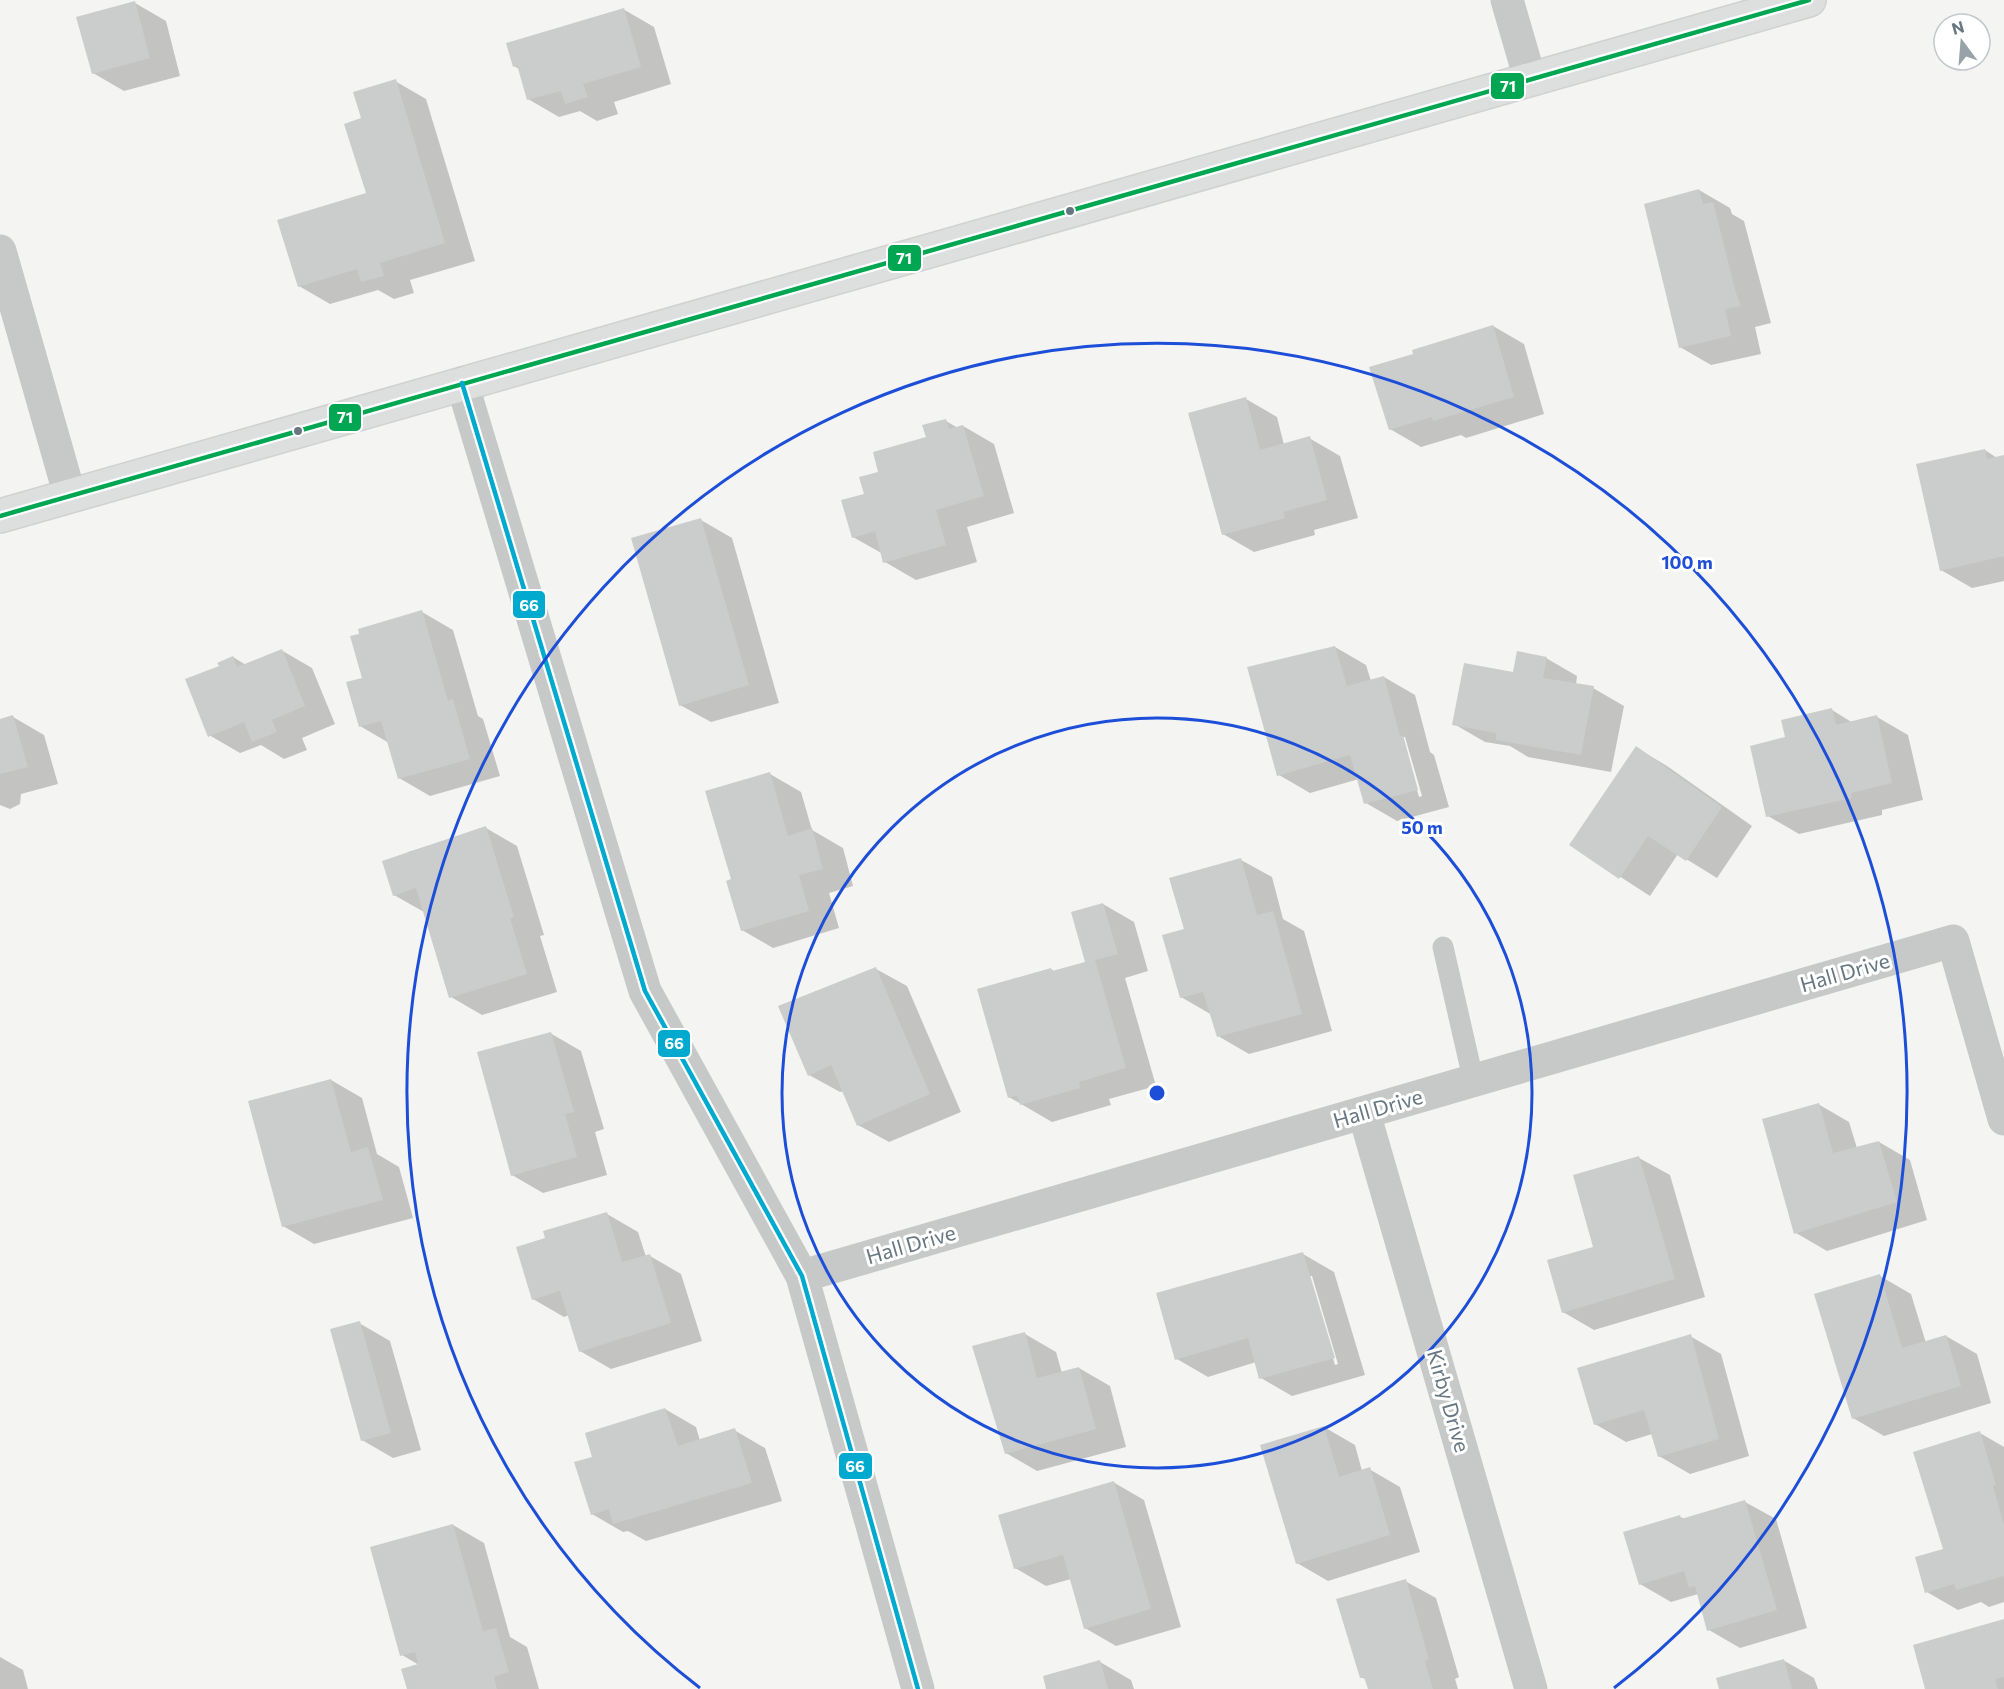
<svg xmlns="http://www.w3.org/2000/svg" width="2004" height="1689" viewBox="0 0 2004 1689" font-family="Commissioner,sans-serif">
  <style>
    .shadow { fill: #0003; fill-rule: evenodd }
    .building { fill: #cbcccc }
    .lines { fill: none; stroke-linecap: round; stroke-linejoin: round }
    .secondary-casing { stroke: #d0d1d1; stroke-width: 36 }
    .lane { stroke: #c7c9c9; stroke-width: 21 }
    .street { stroke: #c7c9c9; stroke-width: 33 }
    .secondary { stroke: #dddede; stroke-width: 33 }
    .bus-1-casing { stroke: #fff; stroke-width: 9 }
    .bus-2-casing { stroke: #fff; stroke-width: 9 }
    .bus-1 { stroke: #00a651; stroke-width: 4.5 }
    .bus-2 { stroke: #00a9ce; stroke-width: 4.5 }
    .ring { fill: none; stroke: #1d4ed8; stroke-width: 3 }
    .bus-dot { fill: #677781; stroke: #fff; stroke-width: 2 }
    .labels { text-anchor: middle; stroke-width: 6; stroke-linejoin: round; paint-order: stroke }
    .street-label { font-size: 21px; fill: #677781; stroke: #fff }
    .centre { fill: #1d4ed8; stroke: #fff; stroke-width: 3 }
    .ring-label { font-size: 18px; text-anchor: middle; font-weight: bold; fill: #1d4ed8; stroke: #fff; stroke-width: 6; stroke-linejoin: round; paint-order: stroke }
    .line-badge { stroke: #fff; stroke-width: 2 }
    .badge-label { font-size: 16px; text-anchor: middle; font-weight: bold; fill: #fff }
  </style>
  <rect width="100%" height="100%" fill="#f4f4f3"/>
  <path class="shadow" d="M135 3 166 21 180 76 124 91 93 73Z
    M623 9 654 27 671 84 614 102 618 114 597 121 580 111 559 117 528 99 519 69 514 66Z
    M395 81 426 99 475 261 410 280 414 293 394 299 378 290 330 304 299 286 368 194 363 119Z
    M1699 190 1730 208 1732 214 1744 221 1771 323 1755 327 1761 354 1711 365 1680 347Z
    M1493 326 1524 344 1544 414 1466 438 1461 435 1421 447 1390 429 1415 355Z
    M1246 399 1277 417 1284 445 1309 438 1340 456 1358 518 1314 530 1315 535 1254 552 1223 534Z
    M946 421 958 428 963 426 994 444 1014 513 967 527 977 562 916 580 885 562 883 554 853 537 866 495 880 473 928 438Z
    M1985 450 1997 458 2004 456V581L1972 588 1941 570Z
    M701 520 732 538 779 703 711 722 680 705Z
    M422 612 453 630 478 716 483 719 500 776 430 796 399 778 389 743 360 726 364 679Z
    M1335 647 1366 665 1371 681 1384 677 1415 695 1430 752 1434 755 1449 807 1397 821 1366 803 1359 779 1310 793 1279 775 1249 668ZM1402 737H1405L1422 796 1419 797Z
    M281 650 312 668 335 724 302 738 307 750 284 759 261 745 240 753 209 735 233 657 246 665Z
    M1546 658 1577 676 1576 685 1593 688 1624 706 1611 772 1528 757 1510 746 1485 742 1454 724 1514 674Z
    M1832 710 1853 723 1877 717 1908 735 1923 800 1882 810V815L1799 834 1768 816Z
    M13 717 44 735 58 784 21 794 20 804 10 809 0 805V721Z
    M1637 748 1667 766 1752 826 1717 878 1678 854 1650 896 1571 845Z
    M770 774 801 792 812 830 843 848 853 886 829 893 839 928 773 948 742 930 733 879Z
    M486 828 517 846 544 935 540 936 557 992 482 1015 451 997 424 912 394 895 408 852Z
    M1241 860 1272 877 1283 919 1304 931 1332 1031 1249 1054 1218 1036 1212 1015 1181 997 1186 930Z
    M1103 904 1134 922 1148 971 1125 978 1156 1086 1109 1099 1111 1105 1052 1122 1009 1097 1051 969 1055 972 1087 963Z
    M876 969 907 986 961 1112 889 1142 858 1125 844 1091 840 1092 809 1075Z
    M550 1033 581 1051 604 1129 595 1132 607 1175 543 1193 512 1175Z
    M331 1080 362 1098 377 1154 399 1167 413 1218 314 1244 283 1226Z
    M1818 1104 1849 1122 1857 1148 1879 1142 1910 1160 1927 1220 1827 1251 1796 1233Z
    M1639 1158 1670 1175 1705 1297 1594 1330 1563 1312Z
    M607 1214 638 1232 646 1257 650 1256 681 1274 702 1341 611 1369 580 1351 569 1315 564 1317 533 1299 547 1239Z
    M1303 1254 1334 1272 1365 1375 1292 1396 1261 1378 1256 1362 1208 1377 1177 1359ZM1309 1276H1312L1338 1364 1335 1365Z
    M1880 1276 1911 1294 1926 1343 1946 1336 1977 1354 1991 1403 1884 1436 1853 1418Z
    M359 1323 390 1341 421 1450 393 1458 362 1440Z
    M1025 1334 1056 1352 1062 1373 1079 1368 1110 1386 1126 1447 1037 1471 1006 1453Z
    M1690 1336 1721 1354 1749 1456 1690 1474 1659 1456 1652 1434 1626 1442 1595 1424Z
    M665 1409 696 1427 700 1441 734 1430 765 1448 782 1501 646 1541 628 1531 623 1532 592 1514 594 1458Z
    M1324 1427 1355 1445 1362 1471 1369 1469 1400 1487 1420 1552 1328 1581 1297 1563Z
    M1980 1433 2004 1447V1602L1989 1607 1981 1602 1958 1610 1927 1592 1945 1550Z
    M1113 1482 1144 1500 1181 1627 1116 1646 1085 1628 1071 1579 1046 1586 1015 1568Z
    M1745 1502 1776 1519 1807 1628 1740 1648 1709 1630 1698 1594 1671 1602 1640 1584 1680 1517 1685 1519Z
    M453 1525 484 1543 510 1637 527 1647 539 1689H408L419 1665 402 1655Z
    M1405 1581 1436 1598 1459 1677 1455 1679 1458 1689H1369L1367 1680 1361 1677Z
    M2004 1620V1689H1927Z
    M0 1657 23 1670 28 1689H0Z
    M1783 1660 1814 1678 1818 1689H1720Z
    M1100 1662 1131 1680 1134 1689H1048Z"/>
  <path class="building" d="M135 1 150 58 92 74 76 17Z
    M624 8 641 67 583 84 588 97 565 104 561 91 527 100 517 65 513 67 506 43Z
    M396 79 445 243 380 263 384 276 361 282 357 269 298 287 277 220 366 193 344 124 361 118 353 92Z
    M1699 189 1703 204 1713 202 1736 293 1741 306 1725 309 1731 336 1679 348 1644 204Z
    M1493 325 1514 397 1433 421 1432 417 1389 430 1369 367 1413 354 1412 350Z
    M1246 397 1260 450 1310 436 1327 500 1283 512 1285 518 1222 535 1188 413Z
    M946 419 949 429 963 425 984 496 936 510 946 545 883 563 875 531 852 538 841 500 864 494 859 477 878 472 873 452 926 437 922 425Z
    M1985 449 1987 459 2004 455V556L1940 571 1916 464Z
    M701 518 749 685 679 706 631 538Z
    M422 610 448 701 453 699 470 759 398 779 381 721 359 727 346 682 362 678 350 636 359 634 358 629Z
    M1335 646 1347 686 1384 676 1400 736 1403 735 1418 790 1364 804 1350 755 1277 776 1247 667Z
    M282 649 305 706 272 720 277 732 252 742 244 722 208 737 185 679 219 666 217 663 233 656 237 667Z
    M1517 651 1547 657 1543 678 1594 686 1581 755 1496 740V733L1452 725 1464 663 1513 672Z
    M1832 708 1836 725 1877 715 1892 783 1851 793 1852 798 1766 817 1750 746 1785 737 1781 720Z
    M13 715 28 767 0 774V719Z
    M1636 746 1722 807 1686 861 1648 836 1619 879 1569 845Z
    M770 772 788 836 812 828 823 869 799 875 809 911 741 931 726 881 731 879 705 791Z
    M486 826 514 917 510 918 527 974 449 998 416 888 393 896 382 861Z
    M1241 858 1257 915 1273 911 1302 1014 1217 1037 1203 992 1180 998 1162 935 1184 929 1169 878Z
    M1103 903 1118 954 1095 960 1126 1068 1079 1082 1080 1088 1020 1105 1017 1095 1008 1098 977 989 1051 968 1052 971 1085 962 1071 912Z
    M876 967 930 1094 857 1126 831 1065 808 1076 778 1006Z
    M551 1032 574 1112 565 1114 577 1157 511 1176 477 1052Z
    M331 1079 351 1152 368 1147 383 1200 282 1227 248 1101Z
    M1819 1103 1833 1153 1879 1141 1897 1202 1794 1234 1762 1119Z
    M1639 1156 1675 1279 1562 1313 1547 1260 1593 1247 1573 1175Z
    M607 1212 622 1262 650 1254 671 1323 579 1352 560 1291 532 1300 516 1247 545 1238 543 1231Z
    M1303 1252 1335 1358 1259 1379 1248 1338 1175 1360 1156 1293Z
    M1880 1274 1902 1348 1946 1335 1961 1386 1852 1419 1814 1294Z
    M360 1321 391 1433 361 1441 330 1329Z
    M1025 1332 1037 1378 1079 1367 1096 1429 1005 1454 972 1346Z
    M1691 1334 1719 1439 1658 1457 1644 1410 1594 1425 1577 1368Z
    M665 1408 678 1446 735 1428 752 1483 613 1524 609 1509 591 1515 574 1462 592 1457 585 1433Z
    M1324 1426 1339 1477 1370 1467 1390 1535 1296 1564 1260 1445Z
    M1980 1431 1996 1485 1993 1486 2004 1525V1576L1956 1590 1954 1584 1925 1593 1915 1557 1943 1549 1913 1452Z
    M1114 1481 1151 1609 1084 1629 1063 1555 1014 1569 998 1515Z
    M1745 1500 1777 1610 1707 1631 1695 1586 1689 1588 1684 1571 1639 1585 1623 1532 1680 1515 1681 1519Z
    M453 1524 483 1631 496 1628 509 1672 494 1677 497 1689H407L401 1669 418 1664 415 1652 400 1656 370 1547Z
    M1406 1579 1429 1659 1425 1661 1433 1689H1368L1364 1677 1360 1678 1336 1599Z
    M2004 1619V1677L1995 1679 1998 1689H1925L1913 1645Z
    M1784 1659 1792 1689H1719L1716 1678Z
    M1100 1660 1108 1689H1046L1043 1676Z"/>
  <g class="lines">
    <defs>
      <path id="secondary" d="M0 516 1809 0"/>
    </defs>
    <use href="#secondary" class="secondary-casing"/>
    <path class="lane" d="M1443 947 1474 1083"/>
    <path class="street" d="M1507 0 1530 79
      M0 251 70 496
      M462 383 645 991 802 1276 918 1689
      M1364 1113 1531 1689
      M802 1276 1953 941 2004 1119"/>
    <use href="#secondary" class="secondary"/>
    <defs>
      <path id="bus-1" d="M0 516 1809 0"/>
      <path id="bus-2" d="M462 383 645 991 802 1276 918 1689"/>
    </defs>
    <use href="#bus-1" class="bus-1-casing"/>
    <use href="#bus-2" class="bus-2-casing"/>
    <use href="#bus-1" class="bus-1"/>
    <use href="#bus-2" class="bus-2"/>
  </g>
  <g class="ring">
    <circle cx="1157" cy="1093" r="375"/>
    <path d="M700 1688A750 750 0 1 1 1614 1688"/>
  </g>
  <g class="bus-dot">
    <circle cx="1070" cy="211" r="5"/>
    <circle cx="298" cy="431" r="5"/>
  </g>
  <g class="labels">
    <g class="street-label">
      <text transform="translate(1845 973) rotate(-16)" y="7">Hall Drive</text>
      <text transform="translate(1378 1109) rotate(-16)" y="7">Hall Drive</text>
      <text transform="translate(911 1245) rotate(-16)" y="7">Hall Drive</text>
      <text transform="translate(1448 1401) rotate(74)" y="7">Kirby Drive</text>
    </g>
  </g>
  <circle cx="1157" cy="1093" r="9" class="centre"/>
  <g class="ring-label">
    <text x="1687" y="569">100 m</text>
    <text x="1422" y="834">50 m</text>
  </g>
  <g class="line-badge">
    <rect x="1490" y="72" width="35" height="28" rx="6" fill="#00a651"/>
    <rect x="887" y="244" width="35" height="28" rx="6" fill="#00a651"/>
    <rect x="328" y="403" width="34" height="29" rx="6" fill="#00a651"/>
    <rect x="512" y="590" width="34" height="29" rx="6" fill="#00a9ce"/>
    <rect x="657" y="1029" width="34" height="29" rx="6" fill="#00a9ce"/>
    <rect x="838" y="1452" width="35" height="28" rx="6" fill="#00a9ce"/>
  </g>
  <g class="badge-label">
    <text x="1508" y="92">71</text>
    <text x="904" y="264">71</text>
    <text x="345" y="423">71</text>
    <text x="529" y="611">66</text>
    <text x="674" y="1049">66</text>
    <text x="855" y="1472">66</text>
  </g>
  <g transform="translate(1962 42) rotate(344)"><circle r="28" fill="#ffffff" stroke="#c2c9cd" stroke-width="1.5"/>
  <path d="M0-4.5L10 22L0 15L-10 22Z" fill="#98a3a9"/>
  <text y="-9" font-size="16" font-weight="bold" text-anchor="middle" fill="#677781">N</text>
  </g>
</svg>
